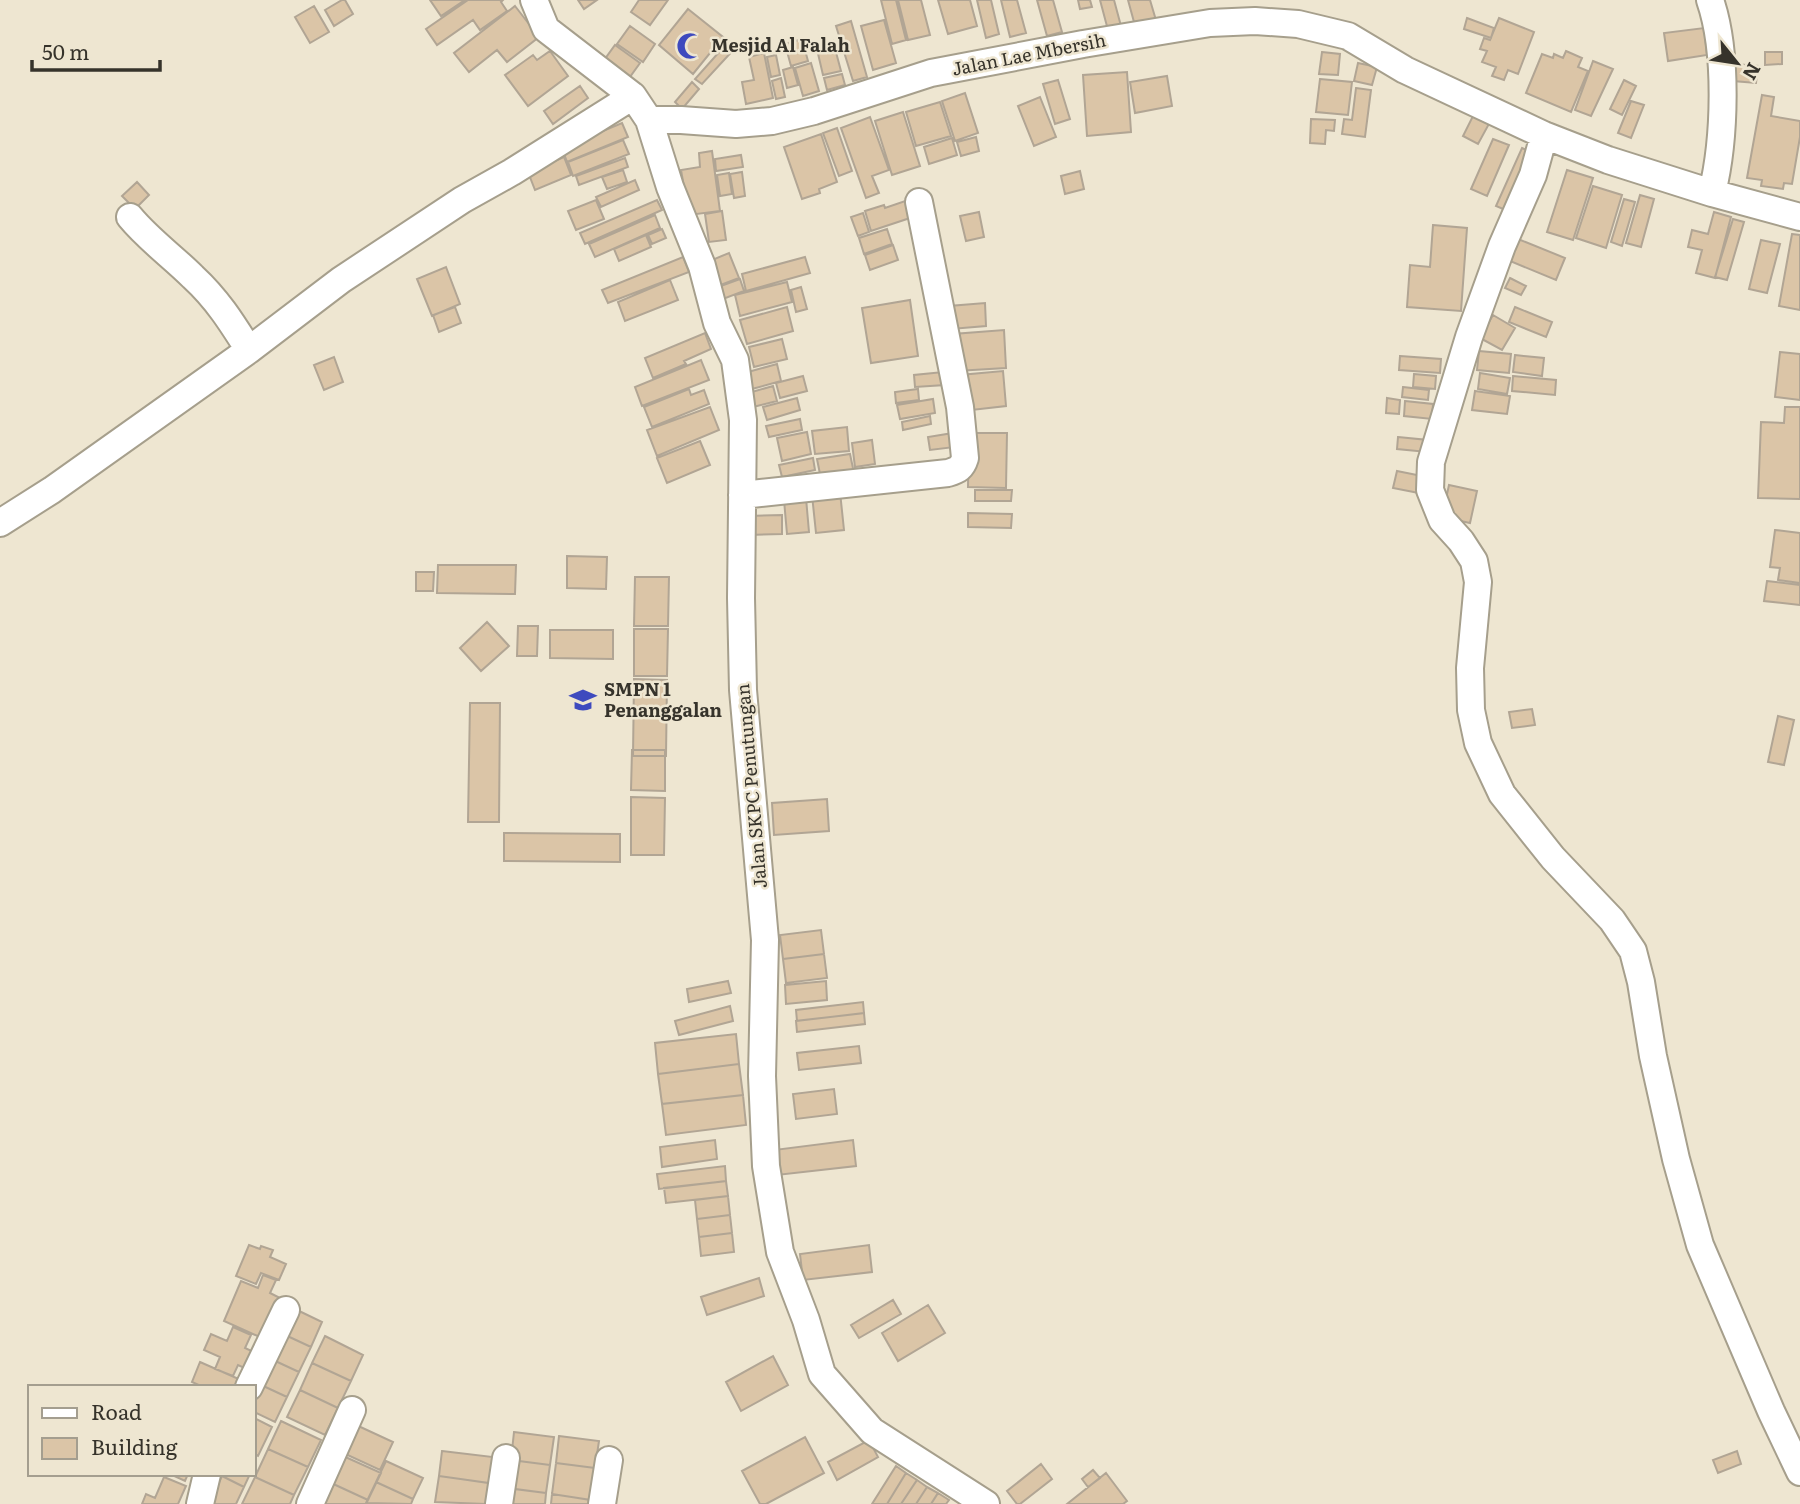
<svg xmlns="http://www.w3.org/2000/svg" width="1800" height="1504" viewBox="0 0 1800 1504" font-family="Literata,serif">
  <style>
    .building { fill: #dbc5a7; stroke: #b1a594; stroke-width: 2 }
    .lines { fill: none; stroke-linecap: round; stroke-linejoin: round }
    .minor-casing { stroke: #a69f8c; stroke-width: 30 }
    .minor { stroke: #fff; stroke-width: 26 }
    .labels { text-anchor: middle; stroke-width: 5; stroke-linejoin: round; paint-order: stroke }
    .poi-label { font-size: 18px; font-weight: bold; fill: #36332b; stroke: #eee6d1; text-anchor: start }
    .street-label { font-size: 18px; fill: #36332b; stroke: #eee6d1 }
  </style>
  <rect width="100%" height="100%" fill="#eee6d1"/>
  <path class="building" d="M342 0H345L353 14 334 26 325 10Z
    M430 0H465L441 16Z
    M468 0H503L501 2 507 11 480 30 473 20 437 45 426 29Z
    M578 0H597L584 9Z
    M639 0H668L650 25 631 12Z
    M881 0H896L906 40 892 44Z
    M898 0H921L930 35 908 40Z
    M938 0H970L977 26 948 34Z
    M977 0H991L999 34 986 38Z
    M1001 0H1017L1026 33 1010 37Z
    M1037 0H1053L1062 32 1047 36Z
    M1078 0H1090L1092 7 1080 9Z
    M1100 0H1114L1121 26 1108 30Z
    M1128 0H1150L1158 27 1137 33Z
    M314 6 329 32 310 43 295 17Z
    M515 6 539 37 507 62 497 50 469 72 454 53Z
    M688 9 723 37 693 74 659 45Z
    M1467 18 1494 28 1491 38 1464 29Z
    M1499 18 1534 32 1518 74 1508 70 1504 80 1492 76 1496 67 1482 62 1487 51 1480 49 1484 38 1490 40Z
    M884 20 896 63 873 70 861 26Z
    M851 21 867 77 853 81 836 26Z
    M630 26 655 44 643 62 617 44Z
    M1704 28 1707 55 1668 61 1664 33Z
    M802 39 808 61 791 66 785 44Z
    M729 41 736 47 702 84 695 79Z
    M833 41 841 71 823 75 816 45Z
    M615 45 640 63 627 81 602 63Z
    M550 51 568 76 528 106 505 75 533 55 537 60Z
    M1566 51 1582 58 1578 67 1588 71 1571 112 1526 93 1542 54 1553 58 1554 54 1563 58Z
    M1322 52 1340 54 1338 75 1319 74Z
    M1765 52H1782V64L1765 65Z
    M764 53 773 98 746 104 742 82 754 80 749 57Z
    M776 55 780 75 771 77 767 57Z
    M1593 61 1613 69 1591 116 1575 110Z
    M811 63 819 91 803 96 795 68Z
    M1358 63 1377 67 1372 85 1354 81Z
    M1734 64 1758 66 1756 83 1733 81Z
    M793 67 798 85 787 88 783 70Z
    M1127 72 1131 132 1087 136 1083 75Z
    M842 74 845 85 827 90 824 78Z
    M1167 76 1172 106 1135 113 1130 82Z
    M781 78 785 97 776 99 772 81Z
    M1320 79 1352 82 1348 115 1316 112Z
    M1058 80 1070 119 1055 124 1043 84Z
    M1624 80 1636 86 1622 115 1610 109Z
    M692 82 699 89 682 109 675 102Z
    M580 86 588 98 553 124 544 111Z
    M1356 88 1371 90 1365 137 1342 134 1344 119 1352 120Z
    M965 93 978 133 955 141 942 101Z
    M1762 95 1774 97 1771 116 1800 121V137L1792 184 1784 183 1783 189 1761 186 1762 180 1747 178Z
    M1040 97 1056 137 1034 146 1018 106Z
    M1631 101 1644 105 1631 138 1618 133Z
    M940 102 951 136 916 146 906 112Z
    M903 112 920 166 892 175 875 121Z
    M1474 114 1490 122 1478 144 1463 136Z
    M870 117 889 170 872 176 879 193 866 198 841 128Z
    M1311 119 1335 120 1334 131 1326 130 1325 144 1310 143Z
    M622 123 628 137 567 162 562 148Z
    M837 128 852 171 839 176 823 133Z
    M821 134 837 182 819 189 820 193 802 199 784 147Z
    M976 137 979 151 961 156 957 142Z
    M952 138 957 155 929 164 924 147Z
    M1493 139 1509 145 1487 196 1471 189Z
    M623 140 629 154 573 176 568 162Z
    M1522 148 1537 155 1510 212 1496 206Z
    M712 151 720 211 689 215 681 170 700 167 699 153Z
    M741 155 743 167 716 171 715 159Z
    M564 157 571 175 535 190 528 172Z
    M625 158 628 167 579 185 576 176Z
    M623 170 627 182 607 189 602 177Z
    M1567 170 1593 178 1573 240 1547 232Z
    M1080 171 1084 189 1065 194 1061 176Z
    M742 172 745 196 734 198 730 174Z
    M729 173 732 194 720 196 717 175Z
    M635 180 639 190 601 207 596 197Z
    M137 182 149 195 135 209 122 196Z
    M1593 186 1622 195 1606 248 1576 238Z
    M1640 195 1654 199 1641 247 1626 243Z
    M914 198 919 215 871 231 865 211 884 205 885 208Z
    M1624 199 1635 202 1622 246 1611 242Z
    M596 200 604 219 576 230 568 211Z
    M657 200 662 210 585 244 580 233Z
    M722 211 726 240 709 242 705 214Z
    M979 212 984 237 966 241 960 216Z
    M1714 212 1731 217 1715 278 1696 273 1702 250 1688 247 1692 230 1708 234Z
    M863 213 869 232 858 236 851 217Z
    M655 215 660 228 595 257 589 244Z
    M1733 219 1744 222 1727 280 1715 277Z
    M1433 225 1467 228 1461 311 1407 307 1410 265 1430 267Z
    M662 229 666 238 652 244 648 235Z
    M887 229 892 244 864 254 859 238Z
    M1792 234 1800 235V310L1779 306Z
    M646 235 651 247 619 261 614 249Z
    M1518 239 1565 258 1556 280 1510 261Z
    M1761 240 1780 244 1767 293 1749 289Z
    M893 245 898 260 870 270 865 255Z
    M729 253 739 278 718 286 712 260Z
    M683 257 689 272 608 303 602 290Z
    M805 257 810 273 746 291 742 274Z
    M446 267 460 304 432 316 417 279Z
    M1510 278 1526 286 1521 295 1505 288Z
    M740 279 744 291 723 299 718 287Z
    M670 280 678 300 625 321 618 302Z
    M787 282 792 302 740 316 735 295Z
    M801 287 807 309 796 312 791 290Z
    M910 300 918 356 871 363 862 308Z
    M985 303 986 326 951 329 949 306Z
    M455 307 461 323 439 332 433 315Z
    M787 307 793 331 747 344 740 320Z
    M1515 307 1552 322 1546 337 1509 322Z
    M1493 315 1515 328 1502 350 1480 338Z
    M1004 330 1006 368 956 371 953 334Z
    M705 333 711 349 684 361 686 364 653 378 645 358Z
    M782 339 787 359 754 367 749 347Z
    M1479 351 1511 354 1509 373 1477 370Z
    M1780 352 1800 354V400L1775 397Z
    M1515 355 1544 358 1542 376 1513 372Z
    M1400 356 1441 359 1440 373 1399 370Z
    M334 357 343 382 324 390 314 365Z
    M701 360 709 380 642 406 635 387Z
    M777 364 781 381 752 389 748 372Z
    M1003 371 1006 406 963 411 960 375Z
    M943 372 945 385 915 387 914 375Z
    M1480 373 1510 378 1507 394 1478 389Z
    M1414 374 1436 376 1435 389 1413 387Z
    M803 376 807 391 780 398 776 383Z
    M1513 376 1556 380 1555 395 1512 391Z
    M773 386 777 401 749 408 745 394Z
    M1403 387 1429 390 1428 400 1402 397Z
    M689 389 691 395 704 390 709 404 652 427 644 407Z
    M918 389 919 400 896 403 895 392Z
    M1475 391 1510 396 1507 414 1472 410Z
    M797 398 800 410 767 420 763 407Z
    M1387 398 1400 400 1399 414 1386 413Z
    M933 399 935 413 900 419 897 405Z
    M1405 401 1433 404 1432 419 1404 416Z
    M710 407 719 430 657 456 647 430Z
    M1785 407H1800V499L1758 498 1761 422 1784 423Z
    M930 416 931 424 903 430 902 422Z
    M800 419 802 430 769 437 766 426Z
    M847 427 849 451 815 454 812 431Z
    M807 432 811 454 782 461 777 438Z
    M953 433 955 447 930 450 928 437Z
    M969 433H1007L1006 488 968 487Z
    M1398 437 1428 440 1427 452 1397 449Z
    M872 440 875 464 855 467 852 443Z
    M700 441 710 465 667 483 657 458Z
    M850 454 854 473 821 479 817 459Z
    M813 458 815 470 782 477 779 465Z
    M1397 471 1427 477 1424 494 1393 488Z
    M1449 485 1477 491 1470 523 1442 517Z
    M975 490H1012L1011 501H975Z
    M840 492 844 530 816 533 812 495Z
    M806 498 809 532 787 534 784 500Z
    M968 513 1012 514 1011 528 968 527Z
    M782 515V534L748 535V516Z
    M1775 530 1800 533V583L1778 580 1780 568 1770 567Z
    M567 556 607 557 606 589 567 588Z
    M438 565H516L515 594 437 593Z
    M416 572H434L433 591H416Z
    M635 577H669L668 626H634Z
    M1767 581 1800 585V605L1764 601Z
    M487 622 509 646 481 671 460 648Z
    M518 626H538L537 656H517Z
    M634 629H668L667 676H634Z
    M550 630H613V659L550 658Z
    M634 679 667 680 666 756H633Z
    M470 703H500L499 822H468Z
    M1532 709 1535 725 1512 728 1509 712Z
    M1778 716 1794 720 1784 765 1768 762Z
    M632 750H665V791L631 790Z
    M631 797 665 798 664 855H631Z
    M827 799 829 831 774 835 772 803Z
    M504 833 620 834V862L504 861Z
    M821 930 824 954 783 959 780 935Z
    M824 954 827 978 786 983 783 959Z
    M728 981 731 993 689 1002 687 989Z
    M826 981 827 1000 786 1004 785 985Z
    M863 1002 864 1013 797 1021 796 1010Z
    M730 1006 733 1021 679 1035 675 1021Z
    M864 1013 865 1024 797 1032 796 1021Z
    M736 1034 739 1064 658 1074 655 1043Z
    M859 1046 861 1063 799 1070 797 1053Z
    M739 1064 743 1095 662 1104 658 1074Z
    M834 1089 837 1114 796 1119 793 1094Z
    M743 1095 746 1125 666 1135 662 1104Z
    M715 1140 717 1159 662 1167 660 1147Z
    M853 1140 856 1166 777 1175 774 1150Z
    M725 1166 726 1181 659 1189 657 1174Z
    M726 1181 728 1196 666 1203 664 1188Z
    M728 1196 730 1215 697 1219 695 1200Z
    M730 1215 732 1233 699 1237 697 1219Z
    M732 1233 734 1252 701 1256 699 1237Z
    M249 1245 260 1249 261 1246 273 1250 270 1257 286 1264 279 1280 261 1273 256 1284 236 1276Z
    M869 1245 872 1272 803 1280 800 1254Z
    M263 1275 276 1280 270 1293 280 1298 262 1338 224 1321 241 1281 258 1288Z
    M759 1278 764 1296 707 1315 701 1297Z
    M893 1300 901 1314 859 1338 851 1325Z
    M928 1305 945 1333 898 1361 882 1333Z
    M295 1309 322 1322 311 1347 283 1334Z
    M233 1327 251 1335 245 1348 256 1353 249 1370 238 1365 233 1376 215 1369 220 1357 204 1350 211 1334 227 1341Z
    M283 1334 311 1347 299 1372 271 1359Z
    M325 1336 363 1355 351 1381 312 1363Z
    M773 1356 788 1385 741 1411 726 1382Z
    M271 1359 299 1372 287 1397 259 1384Z
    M200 1362 241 1380 238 1387H203L192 1382Z
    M312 1363 351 1381 338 1408 300 1390Z
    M259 1384 287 1397 275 1422 254 1412V1396Z
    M300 1390 338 1408 325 1435 287 1417Z
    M254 1418 272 1427 258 1456 254 1454Z
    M281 1421 321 1440 308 1467 268 1449Z
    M354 1424 393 1442 380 1470 341 1452Z
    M514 1432 554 1437 550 1465 511 1460Z
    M559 1436 599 1441 595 1468 556 1463Z
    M805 1437 824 1473 766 1504H760L742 1471Z
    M869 1440 878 1457 837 1480 828 1462Z
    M268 1449 308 1467 294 1495 255 1477Z
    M442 1451 493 1457 489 1483 439 1476Z
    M1737 1451 1741 1464 1718 1473 1713 1460Z
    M341 1455 381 1473 368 1500 329 1482Z
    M511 1460 550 1465 546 1493 507 1488Z
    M386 1461 423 1478 413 1499 376 1482Z
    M556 1463 595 1468 591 1500 552 1494Z
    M1041 1464 1052 1479 1020 1504H1017L1007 1491Z
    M896 1466 906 1473 887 1504H872Z
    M1093 1470 1100 1478 1088 1487 1082 1479Z
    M906 1473 917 1480 901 1504H887Z
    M1106 1473 1127 1501 1123 1504H1067Z
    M170 1474H188L185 1481Z
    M223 1474H250L244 1487 222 1476Z
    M222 1476 244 1487 236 1504H209Z
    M439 1476 489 1483 486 1504 435 1502Z
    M164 1477 186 1486 178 1504H142L146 1494 155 1498Z
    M255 1477 294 1495 290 1504H242Z
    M917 1480 927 1487 916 1504H901Z
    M329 1482 368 1500 366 1504H318Z
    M376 1482 413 1499 411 1504 366 1503Z
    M927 1487 938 1493 931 1504H916Z
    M507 1488 546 1493 545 1504H505Z
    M938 1493 949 1500 946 1504H931Z
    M552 1494 591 1500V1504H551Z"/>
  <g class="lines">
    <defs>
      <path id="minor" d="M534 0 546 29 633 96 649 120 670 187 702 266 717 323 735 360 743 420 741 598 743 690 765 940 762 1076 766 1166 780 1252 806 1320 822 1374 872 1431 986 1504
        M1710 0C1728 52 1725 140 1712 193
        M649 120H681L736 124 772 121 814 111 931 73 1083 44 1210 23 1255 21 1298 24 1348 36 1405 70 1544 135 1608 160 1712 193 1800 217
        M1544 135 1533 175 1502 246 1469 337 1431 462 1430 490 1442 520 1461 541 1474 561 1478 582 1470 668 1471 710 1478 743 1502 794 1553 858 1612 920 1633 951 1641 982 1653 1056 1676 1159 1700 1245 1771 1411 1800 1472
        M130 217C149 240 172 256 193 277 217 299 232 323 249 350
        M742 495 948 473C958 470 962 468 965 458L960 407 919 202
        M0 523 52 490 249 350 341 280 462 200 512 172 633 96
        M249 1387 286 1310
        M200 1504 207 1474
        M310 1504 352 1410
        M499 1504 506 1458
        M602 1504 609 1460"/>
    </defs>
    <use href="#minor" class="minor-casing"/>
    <use href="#minor" class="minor"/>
  </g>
  <defs>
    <symbol id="mosque-bare" viewBox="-9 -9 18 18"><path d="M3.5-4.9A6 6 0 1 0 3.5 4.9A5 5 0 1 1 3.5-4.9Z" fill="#3e4abe" stroke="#eee6d1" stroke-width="2.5" paint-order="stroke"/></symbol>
    <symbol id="school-bare" viewBox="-9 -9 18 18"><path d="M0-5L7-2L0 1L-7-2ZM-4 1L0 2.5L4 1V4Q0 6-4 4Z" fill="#3e4abe" stroke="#eee6d1" stroke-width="2.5" paint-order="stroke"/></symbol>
  </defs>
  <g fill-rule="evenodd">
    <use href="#mosque-bare" x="671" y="27" width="38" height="38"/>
    <use href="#school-bare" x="564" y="681" width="38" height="38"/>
  </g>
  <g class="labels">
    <g class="poi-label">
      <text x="711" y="52">Mesjid Al Falah</text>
      <text x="604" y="696">SMPN 1<tspan x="604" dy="21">Penanggalan</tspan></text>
    </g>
    <g class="street-label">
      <text transform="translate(1029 55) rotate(-11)" y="6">Jalan Lae Mbersih</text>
      <text transform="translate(752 786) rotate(-95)" y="6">Jalan SKPC Penutungan</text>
    </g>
  </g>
  <rect x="28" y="1385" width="228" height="91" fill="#eee6d1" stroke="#a49e8f" stroke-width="2"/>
  <rect x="42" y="1408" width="35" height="10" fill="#ffffff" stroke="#a49e8f" stroke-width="2"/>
  <text x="91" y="1420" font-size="21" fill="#36332b">Road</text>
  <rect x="42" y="1438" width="35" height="21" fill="#dbc5a7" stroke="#a49e8f" stroke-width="2"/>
  <text x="91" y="1455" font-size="21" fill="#36332b">Building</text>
  <g transform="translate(1737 63) rotate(120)" stroke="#eee6d1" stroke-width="5" paint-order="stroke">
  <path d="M0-5L12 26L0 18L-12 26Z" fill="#36332b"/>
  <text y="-10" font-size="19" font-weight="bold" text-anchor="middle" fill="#36332b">N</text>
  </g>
  <path d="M32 60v10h128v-10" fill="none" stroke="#36332b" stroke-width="3.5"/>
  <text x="42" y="60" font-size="21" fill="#36332b" stroke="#eee6d1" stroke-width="5" paint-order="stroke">50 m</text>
</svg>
